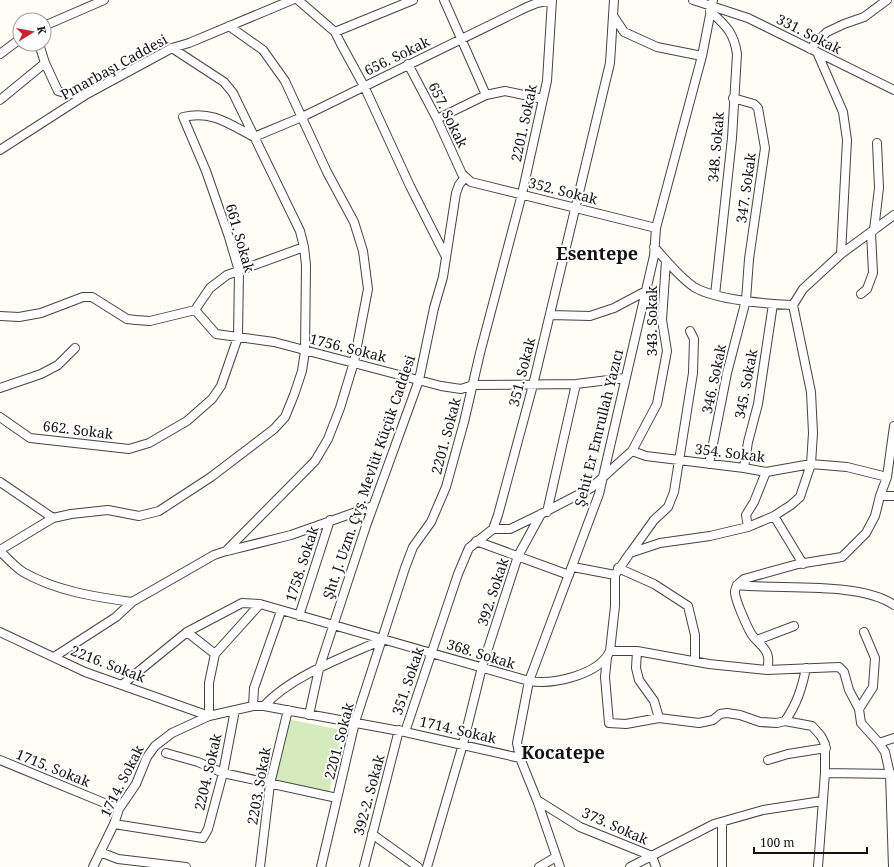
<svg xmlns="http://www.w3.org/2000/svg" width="894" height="867" viewBox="0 0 894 867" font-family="'Noto Serif',serif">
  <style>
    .green { fill: #d5ebbd }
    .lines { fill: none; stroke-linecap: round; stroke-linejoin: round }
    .minor-casing { stroke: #444; stroke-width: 10 }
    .minor { stroke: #fff; stroke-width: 8 }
    .labels { text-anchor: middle; stroke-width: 4; stroke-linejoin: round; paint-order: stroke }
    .street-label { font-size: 14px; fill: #111; stroke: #fff }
    .district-label { font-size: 18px; font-weight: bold; fill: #111; stroke: #fff }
  </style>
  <rect width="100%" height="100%" fill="#fffdf5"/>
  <path class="green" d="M287 719 342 730 329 793 275 781Z"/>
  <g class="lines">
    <defs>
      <path id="minor" d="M298 0 335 32 341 44 364 86 410 186 445 255
        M444 0 486 95
        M693 0 748 18 894 90
        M710 11C725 25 734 32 737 54L732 138 715 295
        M614 17 624 32 657 47 702 56
        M44 26 104 0
        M335 32 413 0
        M39 44 45 63 58 91 68 94H85
        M810 49 827 32 844 24 864 17 887 0
        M817 52 843 112 847 140 841 254
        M0 54 20 39
        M408 64 437 119 462 174 471 182 656 228
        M0 100 45 63
        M437 119 486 95 505 91 543 99
        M0 150 87 94 172 48 189 43 292 0
        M874 230 879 188 877 143
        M654 247C666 260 679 277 694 287 715 300 768 304 793 305
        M861 294 867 289 873 273 871 232
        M195 310 216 334 274 342 441 386 461 389 473 385 576 384 625 378
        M550 315 590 316 614 308 646 291
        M0 316 19 317 41 313 83 297H92L127 319 136 320 150 321 195 310 210 288 227 275 304 247
        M0 388 41 374 58 365 75 348
        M0 417 30 438 129 449 149 443 187 421 212 399 221 386 238 337 239 271 229 237 206 171 183 117C212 110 229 124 254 137L302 117 527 7 537 3 552 0
        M632 451 646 456 744 468 766 472 811 464 847 467 887 477 880 496H894
        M709 464 727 373 746 300 749 259 765 148 758 108 754 104 733 98
        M744 468 748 442 758 404 773 304
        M887 477 894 426
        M0 482 53 518
        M547 512 576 384
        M774 516 803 564
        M748 527 746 515 754 502 766 472
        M493 529H510L541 514 591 488 632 451 657 404 667 351 662 320 666 261
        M476 541 569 575
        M0 550 53 518 71 514 108 510 139 516 159 511 211 477 274 429 285 417 294 395 302 371 305 351 306 265 304 247 300 231 233 93 224 82 172 48
        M0 551C7 558 15 567 23 572 56 591 95 597 132 602
        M227 551 291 535 373 506
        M631 552 654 520 668 507 674 492 693 373 694 339 690 331
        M573 567 615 575
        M618 568 654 584 688 606 695 635V660
        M737 585C779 590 860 581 894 605
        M299 616 330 520
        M0 632 85 672 209 716V683L215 654 260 604
        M187 632 215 654
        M757 640 794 626
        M610 651H637L709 664 767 670 839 667 844 672 849 690 859 709 861 723 879 743 885 752 890 774 893 867
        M637 651 636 668 639 680 654 701 659 718
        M54 657 116 617 132 602 214 555 226 551 315 461 328 439 340 408 354 362 368 289 363 251 354 222 327 172 285 81 263 50 229 26
        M607 657 605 677 609 723 626 724 659 718 699 723 713 720 720 714 727 713 740 715 760 722 777 723 785 721 812 726 821 736 825 744V773
        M767 670C772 650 762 648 752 635 748 629 734 598 735 591 736 585 739 583 744 579L798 564 842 557 866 533 875 516 880 496
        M123 684 187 632 242 603 260 604 529 681C553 685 599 675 610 651L615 606V575L630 553 660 543 710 536 748 527 774 516 791 505 800 497 811 464 813 433 811 392 793 305 803 289 841 254 894 215
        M253 706 254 688 281 611
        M264 706C291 676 346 656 382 640
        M859 709 873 687 875 658 864 632
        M309 715 319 669 366 526 419 380 434 308 443 277 456 193 459 185 465 177
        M785 721C797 704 802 688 806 668
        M405 732 458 574 469 548 493 529 498 515 533 385 610 63 614 0
        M879 743 894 738
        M166 753 198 762 223 773 337 798
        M0 760 119 809
        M768 760 788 754 826 748
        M537 800 580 827 652 856 656 867
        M114 824 203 838 208 829 223 773 235 710
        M372 834 418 867
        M100 852 118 859 186 867
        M93 867 114 824 119 809 136 784 147 757 155 746 172 733 209 716 253 706H264L405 732 520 758
        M260 867 270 784 288 710
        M321 867 355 722 405 568 413 547 431 522 446 487 464 422 480 353 522 194 543 99 547 81 552 0
        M364 867 399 730
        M427 867 463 744 482 667 518 556 541 514
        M539 867 556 857
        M560 867 537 800 520 758 517 743 529 681 599 494 654 256 656 228 702 56 713 0
        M630 867 714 824 763 810 822 801
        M722 867V822
        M818 867 825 773 894 774"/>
    </defs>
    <use href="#minor" class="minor-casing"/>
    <use href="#minor" class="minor"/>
  </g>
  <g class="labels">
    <g class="street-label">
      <text transform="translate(809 34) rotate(27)" y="5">331. Sokak</text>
      <text transform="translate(397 56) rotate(-26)" y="5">656. Sokak</text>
      <text transform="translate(114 67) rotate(-29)" y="5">Pınarbaşı Caddesi</text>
      <text transform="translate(448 115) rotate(64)" y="5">657. Sokak</text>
      <text transform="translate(524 123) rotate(-78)" y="5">2201. Sokak</text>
      <text transform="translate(716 147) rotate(-85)" y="5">348. Sokak</text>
      <text transform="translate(746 188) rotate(-82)" y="5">347. Sokak</text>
      <text transform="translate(563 191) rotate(14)" y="5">352. Sokak</text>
      <text transform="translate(240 238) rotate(74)" y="5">661. Sokak</text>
      <text transform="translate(652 321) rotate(-90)" y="5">343. Sokak</text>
      <text transform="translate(348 348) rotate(14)" y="5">1756. Sokak</text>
      <text transform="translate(522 372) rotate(-76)" y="5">351. Sokak</text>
      <text transform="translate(714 379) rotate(-78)" y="5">346. Sokak</text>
      <text transform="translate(746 384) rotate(-79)" y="5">345. Sokak</text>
      <text transform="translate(599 428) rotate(-76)" y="5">Şehit Er Emrullah Yazıcı</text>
      <text transform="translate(78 430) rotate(7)" y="5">662. Sokak</text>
      <text transform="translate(446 436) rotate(-75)" y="5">2201. Sokak</text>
      <text transform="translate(730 453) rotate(7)" y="5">354. Sokak</text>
      <text transform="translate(369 477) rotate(-71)" y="5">Şht. J. Uzm. Çvş. Mevlüt Küçük Caddesi</text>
      <text transform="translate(302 564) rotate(-72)" y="5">1758. Sokak</text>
      <text transform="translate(493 592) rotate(-72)" y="5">392. Sokak</text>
      <text transform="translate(481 654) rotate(17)" y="5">368. Sokak</text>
      <text transform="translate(108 664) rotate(21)" y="5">2216. Sokak</text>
      <text transform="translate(408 681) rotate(-71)" y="5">351. Sokak</text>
      <text transform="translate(458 730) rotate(13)" y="5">1714. Sokak</text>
      <text transform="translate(339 741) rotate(-75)" y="5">2201. Sokak</text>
      <text transform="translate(53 768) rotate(22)" y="5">1715. Sokak</text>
      <text transform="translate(208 772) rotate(-77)" y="5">2204. Sokak</text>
      <text transform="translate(122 781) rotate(-63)" y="5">1714. Sokak</text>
      <text transform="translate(259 786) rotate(-80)" y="5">2203. Sokak</text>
      <text transform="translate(369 795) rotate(-75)" y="5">392-2. Sokak</text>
      <text transform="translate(615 826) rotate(24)" y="5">373. Sokak</text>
    </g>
    <g class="district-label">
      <text x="597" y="260">Esentepe</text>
      <text x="563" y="759">Kocatepe</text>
    </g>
  </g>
  <g transform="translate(32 32) rotate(79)"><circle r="19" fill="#ffffff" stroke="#a0a0a0"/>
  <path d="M0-3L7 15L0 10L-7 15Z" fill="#c4262e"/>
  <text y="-6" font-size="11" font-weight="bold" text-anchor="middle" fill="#111111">K</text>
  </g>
  <path d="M754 847v6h113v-6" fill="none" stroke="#111111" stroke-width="2"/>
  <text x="760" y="847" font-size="12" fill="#111111" stroke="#ffffff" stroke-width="3" paint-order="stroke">100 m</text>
</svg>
